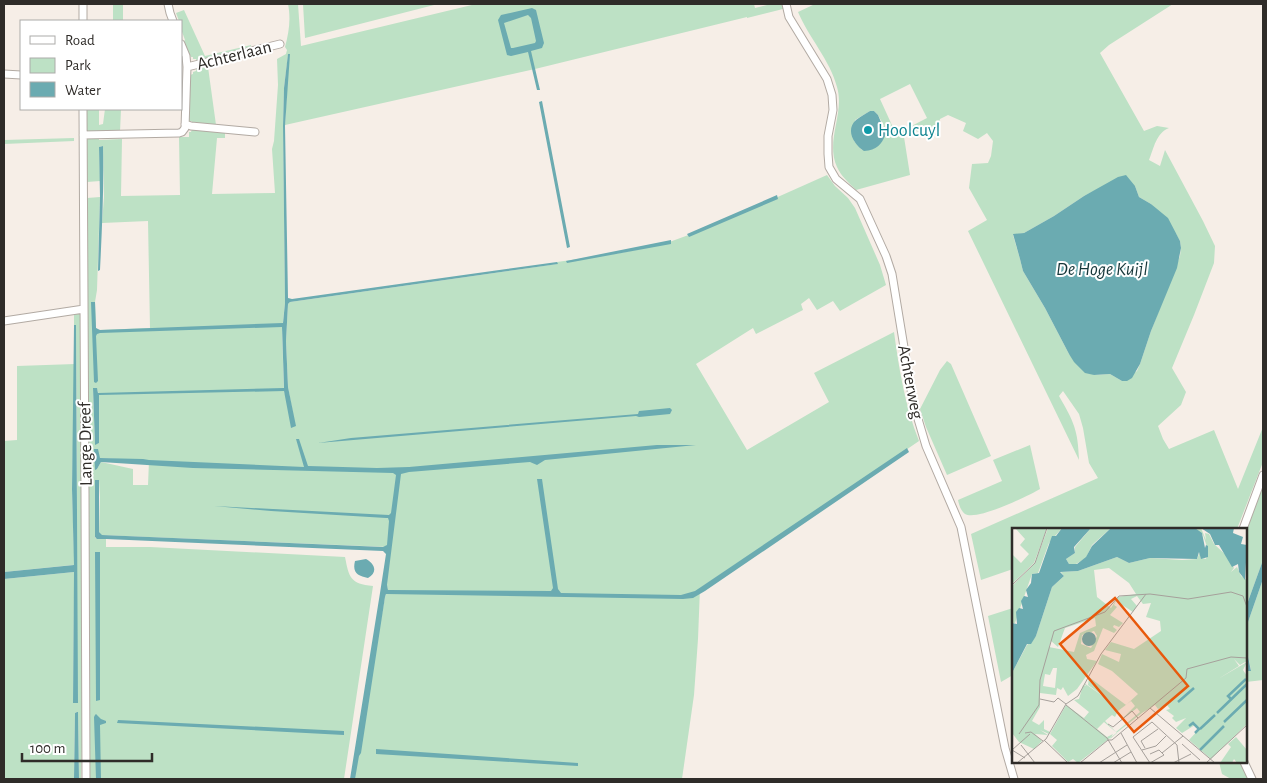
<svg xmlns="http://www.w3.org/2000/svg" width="1267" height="783" viewBox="0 0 1267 783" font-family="'Alegreya Sans',sans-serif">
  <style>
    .green { fill: #bde1c5; fill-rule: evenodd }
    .water { fill: #6babb1; fill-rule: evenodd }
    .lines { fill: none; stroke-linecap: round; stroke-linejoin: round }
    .street-casing { stroke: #b2aaa3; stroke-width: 9 }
    .street { stroke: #fff; stroke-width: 7 }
    .culture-dot { fill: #0f9aa8; stroke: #fff; stroke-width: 2 }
    .labels { text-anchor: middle; stroke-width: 4; stroke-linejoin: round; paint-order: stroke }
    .street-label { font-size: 18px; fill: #2f2c29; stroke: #fff }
    .culture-label { font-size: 18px; fill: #0d838f; stroke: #fff; text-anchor: start }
    .water-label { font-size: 19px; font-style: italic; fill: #16373a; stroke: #fff }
    .inset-river { fill: none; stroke: #6babb1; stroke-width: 2.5 }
    .inset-road { fill: none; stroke: #a6a09b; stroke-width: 1 }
    .view { fill: #e8590c; fill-opacity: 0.15; stroke: #e8590c; stroke-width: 2.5 }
    .inset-edge { fill: none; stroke: #2f2c29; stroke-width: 2.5 }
  </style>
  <rect width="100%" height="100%" fill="#f6eee7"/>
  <path class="green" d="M113 4H123V21H113Z
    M288 4H298L301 46 476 4H744V5L754 4 755 8 771 4H784L785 9H783L747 18V17L535 69 285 125 289 54 288 55 284 88 283 126 285 303 282 331 284 391 295 425 288 387 286 341 288 304 290 302 557 264V262L620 253 664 244 713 226 827 175 835 186 848 198 855 208 880 265 886 285 840 311 833 301 817 310 809 298 801 304 803 310 756 334 753 328 696 364 747 450 829 402 814 373 894 332C899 369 905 406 919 441L865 478 700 588 698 639 694 695 682 779H352L385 597 386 594H392L388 590 387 586 388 547 101 535 99 532 100 497 99 480H95V538L106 539V547H150L345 557C349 577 350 584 373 586L344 779H88L87 500 89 479 87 312V198L100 197 97 290 95 302 96 328 98 330 150 328 148 221 102 223 104 197 103 146 99 147 100 181 87 182V109H99V125L103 124 105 109H121L120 132 99 133V140L122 139 121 196 180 195 179 137H189V132H191L192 129 225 133V138H217L212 194 275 193 272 149 274 141 278 85 277 59 286 54 287 50 285 47C289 32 291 19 288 4ZM93 389H97L99 395V443L95 444ZM99 457 100 458 149 461 148 485H133V469L101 462 97 469Z
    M303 4H438L305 38Z
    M815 4H1173L1109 45 1100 53 1144 131 1157 126 1169 128C1156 133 1154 148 1149 160L1160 166 1165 150 1203 221 1215 246 1214 263 1194 315 1172 368 1186 392 1181 405 1158 426 1163 439 1169 449 1214 430 1238 489 1263 427V462L1237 529H1013V569L981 580 971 534 1098 478 1089 463 1083 428 1079 414 1063 391 1059 396C1074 422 1078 430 1079 460L968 231 987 220 969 188 972 164 988 163 991 156 993 141 987 133 978 139 963 131 966 123 948 115 940 119 936 135 911 130 904 137 910 175 856 190C849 183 841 176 837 167 825 141 845 113 837 87 830 60 809 38 798 12ZM910 84 927 118 896 134 880 99ZM870 111H874L878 115 884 126 862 150 854 141 855 120ZM1135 186 1139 197 1151 204 1176 234 1180 241 1181 248 1180 256 1151 331 1140 364 1137 371 1122 381 1110 374 1094 375 1069 354 1045 308 1023 271 1020 259 1013 235 1024 233 1054 216 1084 196 1094 191Z
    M184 10 205 56 251 45V48L197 62 196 59H193V57H191L190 55H187L183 42 185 40 181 29V21H179L176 13Z
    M236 57 237 60 208 67 216 125 191 124 192 121H189V79L190 78V75L193 74V72L196 71V69Z
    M74 138V141L4 144V140Z
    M80 312 82 342 83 713 81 779H79L78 713 77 712 75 713 74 779H4V579L74 572 73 565 4 572V441L17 440V366L75 364 72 489 74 553 77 488 76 325H74V313ZM74 595 78 703H77L73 702Z
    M947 361 951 364 991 456 947 475 926 427 920 409 940 370Z
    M1030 445 1040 489C1028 496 977 521 965 514 961 511 959 505 958 500L1002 481 993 460Z
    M1263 480V560L1246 607V529Z
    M1263 579V680L1246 682V671L1251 670 1246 647 1247 625Z
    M1013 608V675L1001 682 988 616Z
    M1219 762H1241L1249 779H1231L1222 774Z"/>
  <path class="water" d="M532 8 536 10 544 43 542 48 531 51 540 90H537L528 52 511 56 507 55 498 20 501 15ZM528 15 531 18 536 41 535 43 513 48H511L504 23Z
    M288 54H290L285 126 288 298 292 299 557 262 558 264 290 302 288 304 286 341 288 387 296 426 291 428 284 391 99 395V443L95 445 93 388H97L98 393 284 388 282 327 100 333 97 334 96 336 98 381 96 383 94 382 91 302H95L96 328 100 330 283 323 285 303 283 126 284 88Z
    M542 101 570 247 567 248 539 102Z
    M870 111H874L878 115 886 134C881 145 877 150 864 151 854 145 845 130 856 120 860 117 865 114 870 111Z
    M103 146C104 187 102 229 100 270L98 271 100 197 99 147Z
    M1126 175 1135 186 1139 197 1151 204 1168 218 1180 241 1181 248 1177 268 1151 331 1140 364 1132 378 1127 381H1122L1110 374 1094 375 1085 373 1074 362 1069 354 1045 308 1023 271 1020 259 1013 234 1024 233 1054 216 1084 196 1118 177Z
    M777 195 778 199 689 237 687 234Z
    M671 240V244L567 263 566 261Z
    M74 325H76L78 703H73L74 572 4 579V572L74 565 72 489Z
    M670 408 672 410 670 414 639 417 636 416 318 443 351 438 638 414 639 411Z
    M296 439H299L308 466 377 468 409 467 657 445H696L545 460 537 465 530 462 409 472 401 474 387 585 388 590 551 591 553 588 537 479H542L558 589 561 593 681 595 695 591 907 448 909 452 705 591 693 598 683 599 386 594 385 597 361 753 359 756 355 779H350L380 593 386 554 383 551 106 539H97L95 537V480H99V532L102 535 383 547 387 545 389 521 388 518H386L271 511 214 506 389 515 391 513 396 475 393 473 193 468 101 462 97 469 95 470 94 449H98L100 458 143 459 149 460 304 467Z
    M95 552H100V700L96 701Z
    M366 559C375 564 378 572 368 578 358 576 352 573 355 561Z
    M1263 560V579L1247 625 1246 647 1251 671H1246V607Z
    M77 712H78L79 779H74L75 713Z
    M96 714 101 719 106 721V723L100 725 101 779H96L94 717 95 715Z
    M118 720 344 731V735L117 723Z
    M376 749 578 763V766L376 754Z"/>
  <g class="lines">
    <defs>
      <path id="street" d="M168 4 170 13 173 21
        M786 4 789 17 827 79 832 95 833 110 828 136V154L829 167 836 179 860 199 886 256 892 274 913 402 926 446 961 527 1005 748 1014 779
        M83 21V4
        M187 67 280 44
        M4 74 21 75
        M83 109 85 493 86 779
        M185 124 191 126 255 132
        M83 135 179 133 182 132 185 128 187 67 186 56 181 44
        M4 321 84 309
        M1243 529 1263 475
        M1244 762 1252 779"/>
    </defs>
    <use href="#street" class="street-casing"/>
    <use href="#street" class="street"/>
  </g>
  <circle class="culture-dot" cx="868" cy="130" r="5"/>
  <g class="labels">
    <g class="street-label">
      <text transform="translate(234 55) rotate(-14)" y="6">Achterlaan</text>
      <text transform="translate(911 382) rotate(79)" y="6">Achterweg</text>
      <text transform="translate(85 444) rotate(-91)" y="6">Lange Dreef</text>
    </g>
    <g class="culture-label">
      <text x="878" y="136">Hoolcuyl</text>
    </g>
    <g class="water-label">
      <text x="1102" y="275">De Hoge Kuijl</text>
    </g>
  </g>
  <g transform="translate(1012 528)">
    <rect width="235" height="235" fill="#f6eee7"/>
    <path d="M3 0H35L22 35 0 56V26L9 35 17 26 8 17 13 11ZM36 0H50L37 15 26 45 20 46 3 95H0V58L23 35ZM79 0H99L80 17 74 30 64 36H57L54 31 63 25V19ZM183 0H189L194 12 193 5 197 6 202 16 215 28 222 40 219 44 225 39 229 48 235 52V133L228 137 222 131 227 138 206 151 235 134 231 142 235 148V196L199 231 177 212 187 201 183 197 170 205 164 200 174 190 164 194 160 190 162 188 154 182 158 181 155 177 146 181 143 177 130 185 66 235 61 231 56 234 40 218 45 212 38 206 54 177 72 190 77 184 62 172 67 171 71 157 74 158 72 155 101 175 76 157 77 149 114 177 126 166 100 143 86 136 90 126 107 134 109 126 93 122 99 114 122 121 149 103 148 93 134 89 139 75 131 76 125 68 119 71 125 78 121 84 104 73 102 77 105 79 98 87 111 95 107 99 102 97 101 99 105 102 102 105 91 100 82 123 74 127 75 131 85 133 65 161 56 168 51 159 49 162 45 160 44 167 28 165V179L20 193 27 197 32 192V201L38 204 37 206 28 202 36 207 23 206 30 213 22 221 7 214 0 205V145L15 117 24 108 40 59 52 48 49 44 66 43 105 29 117 35 138 30 170 32 185 31 188 24 189 30 194 31 196 22 191 7ZM97 40 117 55 124 66 106 69 99 80 85 69 82 42ZM83 90 84 98 68 105 62 124 37 119 39 113 46 119 53 100ZM82 103 85 108 79 120 69 116 70 107ZM41 140H45L43 160 31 158 33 146 38 147ZM119 173 123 178 108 193 125 180 128 184 104 204 93 193 100 187 103 189 106 183ZM92 194 105 205 98 211 101 206 95 209 85 201ZM224 209 235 222V235H225L222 231 220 235H208L219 219 216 216Z" fill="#bde1c5" fill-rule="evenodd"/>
    <path d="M50 0H79L62 19 63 25 54 31 57 36H65L74 29 80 18 99 0H183L190 5 193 20 194 17 196 18V29L189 31 187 24 185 31 138 30 117 35 105 29 66 43 48 44 52 48 40 59 24 108 19 116H15L0 145V95L5 96 4 84 7 80 11 81 9 73 12 68 16 69 14 62 19 55 20 46 27 45 40 8H44ZM189 0H222L221 5 231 9 229 16 235 17 233 52 227 44 226 36 220 39 207 17H203L198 6ZM70 111a7 7 0 1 1 14 0a7 7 0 1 1-14 0Z" fill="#6babb1"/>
    <path class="inset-river" d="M219 171 216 168 234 151M166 174 182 160M205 185 235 156M212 194 235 172M177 198 181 195 187 201 183 205M188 201 203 187M188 222 212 198"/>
    <path class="inset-road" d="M0 57 23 35 35 0M28 171 42 174 46 170 54 176M54 177 95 210 110 235M138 180 203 235M96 196 101 199 120 183 126 190M13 205 19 204 31 213M109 205 125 235M7 206 27 177 28 152 42 103 93 84 107 68 138 66 176 71 219 64 231 68 235 79M32 212 56 235M96 212H100L174 150 175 141 219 129 235 130M170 216 188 232M9 217 23 235M133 220 129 213 146 201M0 222 18 206M0 222 13 230M130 222 144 218 154 208M150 225 171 208M138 226 147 222 152 227 138 235M5 235 34 211 54 176 66 168 89 126 134 66M68 235 96 212M87 235 115 217M101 235 119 224M138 235 121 209 140 194 165 217 167 235M161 235 179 226M194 235 235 197"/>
    <path class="view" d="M103 70 176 158 122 204 48 116Z"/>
    <rect width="235" height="235" class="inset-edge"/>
  </g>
  <rect width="1267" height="783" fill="none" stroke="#2f2c29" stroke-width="10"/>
  <rect x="20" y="20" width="162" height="90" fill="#ffffff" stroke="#acaba9"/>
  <rect x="30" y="36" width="25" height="8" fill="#ffffff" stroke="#acaba9"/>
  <text x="65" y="45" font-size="15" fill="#2f2c29">Road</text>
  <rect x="30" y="58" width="25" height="15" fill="#bde1c5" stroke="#acaba9"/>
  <text x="65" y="70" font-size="15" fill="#2f2c29">Park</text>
  <rect x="30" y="82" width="25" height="15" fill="#6babb1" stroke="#acaba9"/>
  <text x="65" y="95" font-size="15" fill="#2f2c29">Water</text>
  <path d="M22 753v8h130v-8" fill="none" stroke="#2f2c29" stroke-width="2.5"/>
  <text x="30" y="753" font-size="15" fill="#2f2c29" stroke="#ffffff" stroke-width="4" paint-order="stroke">100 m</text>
</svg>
